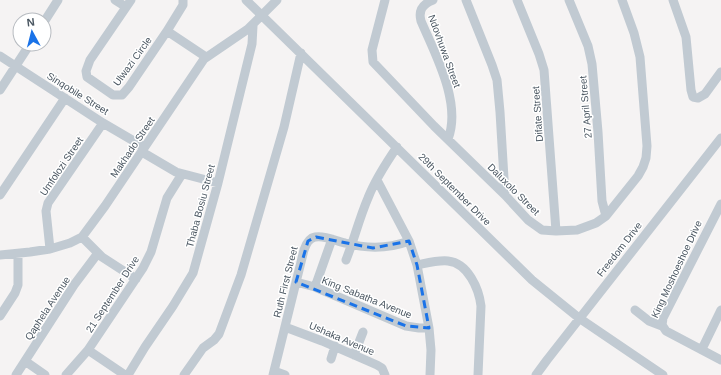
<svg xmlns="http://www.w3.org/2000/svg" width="721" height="375" viewBox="0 0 721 375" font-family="Helvetica,sans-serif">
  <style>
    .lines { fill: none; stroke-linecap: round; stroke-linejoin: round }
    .minor { stroke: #c1cad2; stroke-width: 9 }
    .marked { fill: none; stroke: #1a73e8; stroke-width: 3; stroke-dasharray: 8 5; stroke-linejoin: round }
    .labels { text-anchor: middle; stroke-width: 3; stroke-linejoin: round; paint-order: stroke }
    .street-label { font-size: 10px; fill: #4a5661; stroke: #fff }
  </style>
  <rect width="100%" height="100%" fill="#f5f3f3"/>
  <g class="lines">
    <path class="minor" d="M115 0 126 7
      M131 0 90 60 86 71 87 77 113 95H122L129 87 167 31 183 5V0
      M246 0 532 280 579 318 663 375
      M385 0 372 50 373 62 434 126 505 195 528 220 542 230 556 231 577 230 596 223 606 216 638 176 643 167 646 158 647 146 640 57 634 33 622 0
      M433 0C423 4 418 10 421 21 435 54 462 103 448 139
      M466 0 492 65 497 80 500 112 505 195
      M517 0 539 54 544 70 556 231
      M569 0 588 46 592 64 598 132 602 201 606 216
      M673 0 686 37 691 90 693 97 698 98 705 94 721 72
      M44 22 58 0
      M167 31 206 57
      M0 56 103 123 144 147
      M0 90 30 44
      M142 152 176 172 218 183
      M377 180 409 241 417 265 429 328 431 350 430 375
      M0 195 65 98
      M721 204 663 318 662 325 666 331 721 360
      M82 237 102 257 136 279
      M50 249 46 211 48 203 103 123
      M0 255 30 252 50 249 70 243 82 237 105 206 204 59 248 29 277 0
      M346 260C354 240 359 219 368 198 375 180 386 163 397 147
      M417 265C427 263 438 260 448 261 468 263 479 289 481 306L478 375
      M296 282 315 287 406 326 419 328H429
      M315 287 332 239
      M635 310 649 321 662 326
      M0 316 15 293 18 285V254
      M285 327 322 341 377 365 382 368 385 375
      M702 349 721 310
      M88 350 125 375
      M354 355 363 332
      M331 359 335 346
      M25 361 45 375
      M274 371 285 375
      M16 375 74 285 98 253
      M66 375 88 350 143 268 151 252 167 198 182 174
      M128 375 145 347 173 306 193 273 218 183 252 44 253 26
      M184 375 203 348 214 340 219 334 241 275 284 127 301 53
      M273 375 304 250C306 244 309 238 315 237 325 235 336 241 345 243 367 249 388 249 409 241
      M536 375 547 360 721 138"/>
  </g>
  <path class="marked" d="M316 237 373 248 409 241 417 265 429 328 406 326 296 282 308 241Z"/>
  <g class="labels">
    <g class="street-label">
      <text transform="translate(445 51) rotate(70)" y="4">Ndovhuwa Street</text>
      <text transform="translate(132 61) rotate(-54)" y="4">Ulwazi Circle</text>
      <text transform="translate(78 93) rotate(32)" y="4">Sinqobile Street</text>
      <text transform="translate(585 107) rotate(-95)" y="4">27 April Street</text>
      <text transform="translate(537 114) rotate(-94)" y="4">Difate Street</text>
      <text transform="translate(132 147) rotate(-56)" y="4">Makhado Street</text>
      <text transform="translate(61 166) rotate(-56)" y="4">Umfolozi Street</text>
      <text transform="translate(455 189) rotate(45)" y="4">29th September Drive</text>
      <text transform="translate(514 189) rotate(45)" y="4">Daluxolo Street</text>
      <text transform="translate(200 206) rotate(-75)" y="4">Thaba Bosiu Street</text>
      <text transform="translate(619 249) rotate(-52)" y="4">Freedom Drive</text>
      <text transform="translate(676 269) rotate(-65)" y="4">King Moshoeshoe Drive</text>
      <text transform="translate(285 282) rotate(-76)" y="4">Ruth First Street</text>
      <text transform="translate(112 294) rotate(-57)" y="4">21 September Drive</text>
      <text transform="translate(367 297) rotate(22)" y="4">King Sabatha Avenue</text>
      <text transform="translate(47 308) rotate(-57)" y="4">Qaphela Avenue</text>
      <text transform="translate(342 338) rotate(23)" y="4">Ushaka Avenue</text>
    </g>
  </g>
  <g transform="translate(32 32) rotate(353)"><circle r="19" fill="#ffffff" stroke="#b7bbc0"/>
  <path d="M0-3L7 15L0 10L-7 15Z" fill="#1a73e8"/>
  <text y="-6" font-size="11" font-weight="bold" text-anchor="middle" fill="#4a5661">N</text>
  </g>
</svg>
